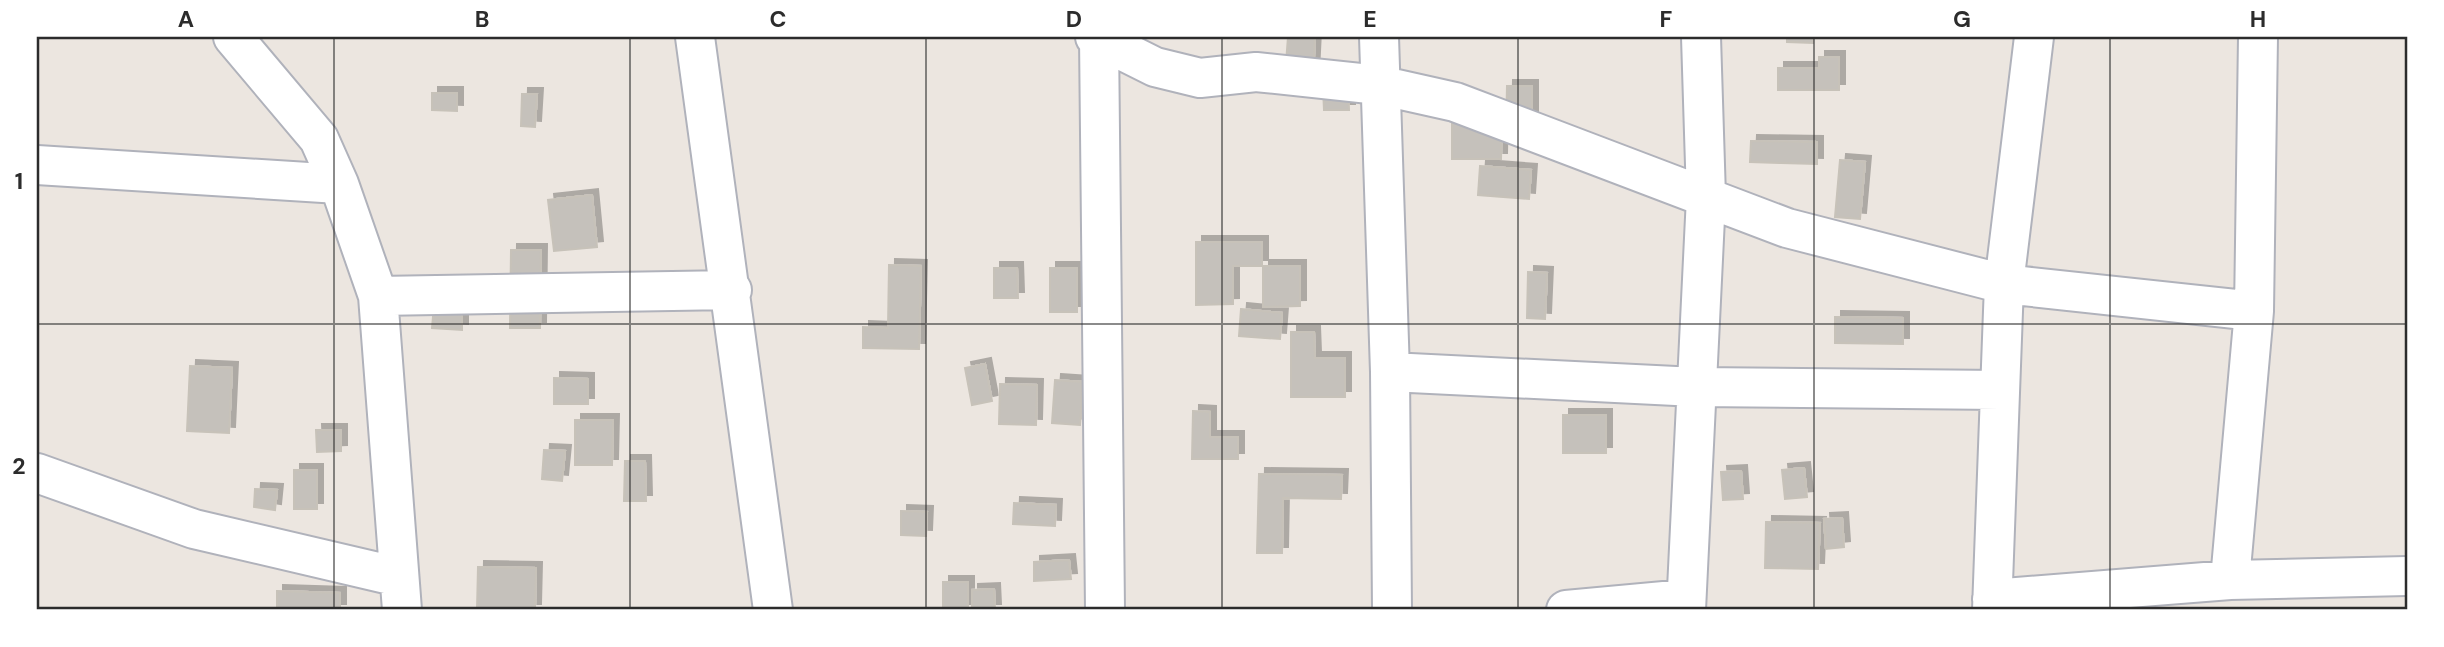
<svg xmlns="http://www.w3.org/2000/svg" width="2444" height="647" viewBox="0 0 2444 647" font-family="'DM Sans',sans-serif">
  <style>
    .building { fill: #c5c1bb; stroke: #c7c2b9; stroke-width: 2; filter: url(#shadow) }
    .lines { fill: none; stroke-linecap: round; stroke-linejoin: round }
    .minor-casing { stroke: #b0b2bb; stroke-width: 42 }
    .minor { stroke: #fff; stroke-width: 38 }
    .grid { fill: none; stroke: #2c2c2c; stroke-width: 2; stroke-opacity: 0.55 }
    .neatline { fill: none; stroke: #2c2c2c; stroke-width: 2.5 }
    .grid-label { font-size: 23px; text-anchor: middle; font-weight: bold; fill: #2c2c2c }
  </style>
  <defs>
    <filter id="shadow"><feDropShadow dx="6" dy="-6" stdDeviation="0" flood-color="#0004"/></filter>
  </defs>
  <rect width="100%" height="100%" fill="#ece6e0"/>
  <path class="building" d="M1288 37H1315L1313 78 1285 76Z
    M1787 37H1813V43L1787 42Z
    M1819 57H1839V90H1778V68H1819Z
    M1507 86H1532V133L1506 132Z
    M1348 87 1349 110H1324L1323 88Z
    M432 93H457V111L432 110Z
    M522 94H537L535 127 521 126Z
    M1452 112 1502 113 1501 159H1452Z
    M1751 141 1817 142V164L1750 162Z
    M1840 160 1865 162 1860 219 1835 217Z
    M1480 166 1531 170 1529 199 1478 195Z
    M592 195 597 247 554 251 548 200Z
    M1196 242H1262V266H1233V304L1196 305Z
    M511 250H541L540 328H510Z
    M889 265 921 266 919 349 863 348V327L888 328Z
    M1263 266H1300V306L1263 307Z
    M994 268H1017L1018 298H994Z
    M1050 268H1077V312H1050Z
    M1528 272 1547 273 1545 319 1527 318Z
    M434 305 462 306V330L432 328Z
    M1241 309 1282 313 1280 339 1239 336Z
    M1835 317 1903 318V344L1835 343Z
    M1291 332H1314L1315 358H1345V397H1291Z
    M985 364 992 401 972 405 965 368Z
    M190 366 232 368 229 433 187 431Z
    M554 378 588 379V404H554Z
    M1055 380 1083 382 1080 425 1052 423Z
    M1000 384 1037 385 1036 425 999 424Z
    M1193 411 1210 412V437H1238V459H1192Z
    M1563 415H1606V453H1563Z
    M575 420H613L612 465H575Z
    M316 430H341V451L317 452Z
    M544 450 565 451 562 481 542 479Z
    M625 461H645L646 501H624Z
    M1804 468 1807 497 1785 499 1782 470Z
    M294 470H317V509H294Z
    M1741 471 1743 499 1723 500 1721 472Z
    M1259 474 1342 475 1341 499 1283 498 1282 553H1257Z
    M255 489 277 490 275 510 254 507Z
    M1014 503 1056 505 1055 526 1013 524Z
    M901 511 927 512 926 536 901 535Z
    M1842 518 1844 547 1826 549 1824 519Z
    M1766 522 1820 523 1818 569 1765 568Z
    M1069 560 1071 579 1034 581V562Z
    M478 567 536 568 535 610H477Z
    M943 582H968V610H943Z
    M994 589 995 610H972V590Z
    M277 591 340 593V610H277Z"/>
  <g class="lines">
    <defs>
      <path id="minor" d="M233 37 319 139 339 184 378 296 402 610
        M695 37 773 610
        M1095 37 1155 67 1200 78 1256 72 1379 85 1455 102 1787 228 2004 284 2254 311
        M1099 37 1105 610
        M1379 37 1390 372 1392 610
        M37 165 339 184
        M378 296 732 290
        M1390 372 1696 387 2000 390
        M37 473 194 529 399 577
        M2230 580 2254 311 2258 37
        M1992 599 2230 580 2407 576
        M1566 610 1686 599
        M1686 610 1706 197 1701 37
        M1992 610 2004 284 2034 37"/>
    </defs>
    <use href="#minor" class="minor-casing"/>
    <use href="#minor" class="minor"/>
  </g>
  <path class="grid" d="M334 37V610M630 37V610M926 37V610M1222 37V610M1518 37V610M1814 37V610M2110 37V610M37 324H2407"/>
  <rect width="2444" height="647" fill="none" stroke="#ffffff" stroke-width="77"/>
  <rect x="38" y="38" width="2368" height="570" class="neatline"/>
  <g class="grid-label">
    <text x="186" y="27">A</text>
    <text x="482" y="27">B</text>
    <text x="778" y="27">C</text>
    <text x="1074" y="27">D</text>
    <text x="1370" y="27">E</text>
    <text x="1666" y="27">F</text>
    <text x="1962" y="27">G</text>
    <text x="2258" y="27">H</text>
    <text x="19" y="189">1</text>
    <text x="19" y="474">2</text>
  </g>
</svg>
